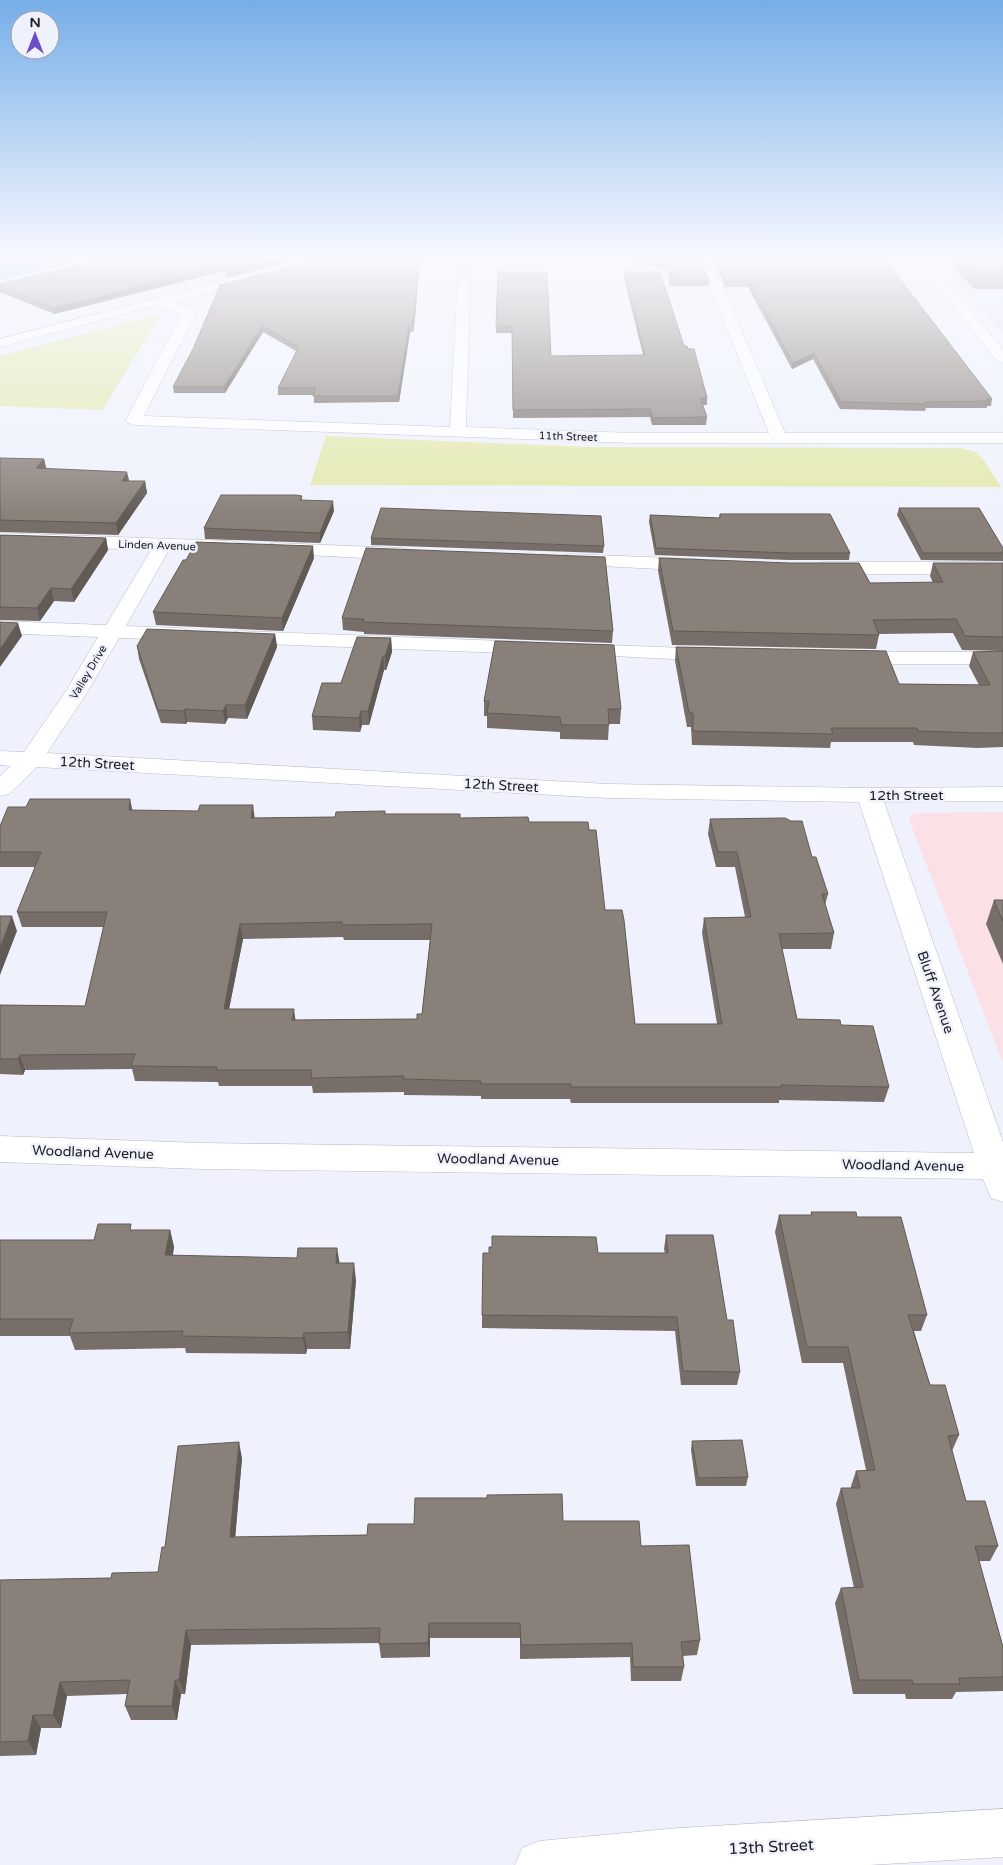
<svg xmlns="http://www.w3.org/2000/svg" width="1003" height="1865" viewBox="0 0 1003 1865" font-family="'Varela Round',sans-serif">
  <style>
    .commercial { fill: #fbe0e5 }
    .built { fill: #e1e6f8 }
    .green { fill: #e3e9ad }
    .water { fill: #6ca6e9 }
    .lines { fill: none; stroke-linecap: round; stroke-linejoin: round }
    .minor-casing { stroke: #b7b9c4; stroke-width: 1 }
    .minor { fill: #fff; fill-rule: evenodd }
    .wall { fill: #776e69; fill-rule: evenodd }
    .shaded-wall { fill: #615a55 }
    .building { fill: #8a807a; stroke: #615a55; fill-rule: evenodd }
    .labels { text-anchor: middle; stroke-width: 5; stroke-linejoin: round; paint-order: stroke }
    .far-street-label { font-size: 11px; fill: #202125; stroke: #eff2fd }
    .street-label { font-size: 14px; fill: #202125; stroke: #eff2fd }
    .near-street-label { font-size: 16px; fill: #202125; stroke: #eff2fd }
  </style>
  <rect width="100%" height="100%" fill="#eff2fd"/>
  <path class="commercial" d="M1003 812V1063L910 822V817L915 813Z"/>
  <path class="built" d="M719 256H904L905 257 722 258Z
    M1003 267V334L947 271 948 269 955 268Z"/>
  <path class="green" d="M160 314 103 410 0 406V356Z
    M326 436 589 447 961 448 976 452 983 459 1001 487 310 485Z"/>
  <path class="water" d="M0 256H101L0 280Z"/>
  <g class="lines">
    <defs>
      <path id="minor" d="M318 256H336L334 259 172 302 194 310 196 313 144 416 450 427 459 256H471L466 427 633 433H769L698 256H710L711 258H916L914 256H926L928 258H1003V266H934L1003 350V363L998 362 921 266H714L785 433H1003V443H633L134 425 128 423 126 420 181 315 158 305 0 347V339Z
        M0 533 232 541 239 543 241 547 239 551 232 553 169 550 126 626 181 628 188 630 191 634 188 638 181 640 119 638 88 691 47 753 608 784 869 788 1003 787V801L884 802 1003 1142V1202L991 1198 983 1179 202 1169 0 1162V1136L202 1143 974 1153 859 802 608 798 37 767 9 794 0 796V776L11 766 0 765V751L24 752 66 691 98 637 0 633V621L106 625 151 550 0 545Z
        M275 543 402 548 409 550 411 554 409 558 402 560 268 553 266 549 268 545Z
        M570 554 697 559 704 561 707 565 704 569 697 571 563 564 561 560 563 556Z
        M824 562H1003V574H824L817 572 814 568 817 564Z
        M239 631 531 642 538 644 542 648 538 652 531 654 239 643 232 641 229 637 232 633Z
        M579 644 713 649 720 651 724 655 720 659 713 661 572 654 568 650 572 646Z
        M851 652H1003V664H851L843 663 840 658 843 653Z
        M1003 1809V1857L869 1865H515L522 1848 539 1841 679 1828Z"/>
    </defs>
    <use href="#minor" class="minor-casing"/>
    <use href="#minor" class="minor"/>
  </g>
  <path class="wall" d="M312 256 226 278V270L54 314 0 292V284Z
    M333 256H420L415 318 413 332H410L399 402 314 403V395H278V388L296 351 263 332 225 393H174L173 387Z
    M609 256H698L709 281 708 286H669L670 271Z
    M944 256H1003V289H974L955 268 958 256Z
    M717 262 992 399 991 406H987V408H926L925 411 840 409 813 359 792 369 748 287H725L717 268Z
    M498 272 551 356 643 355 624 278 625 272 684 346 707 398V405H703L707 417 706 425H652L650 417 513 418 512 333H496Z
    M0 458 44 459 46 469 129 481H145L147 493 118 535 0 532Z
    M302 496V500L334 511 320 543 205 539 204 528Z
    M899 508 1003 548V561L921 560 897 515Z
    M720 514 850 553 849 560H788L655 555 649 522 650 515 719 518Z
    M0 535 106 538 108 550 74 602 54 601 40 621 0 620Z
    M371 538 604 546 603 553 371 545Z
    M314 558 283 631 156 625 153 612Z
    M659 558 870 583H933L930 576 933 563H1003V651L962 650 953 633 878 634 879 635 876 649 672 645 658 571Z
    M342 618 613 631 612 643 364 634V632L343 630Z
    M275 634 277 647 247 719 228 718 225 724 187 722 186 724 161 723 139 659 137 646Z
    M391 638 392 652 386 670H384L369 725H362L360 732 313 730 312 716 341 683Z
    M676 647 899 684 979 685 969 666 973 652 1003 651V747L978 748 914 745 913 742H831L830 748 692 745 691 727H687L675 661Z
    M484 701 621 709 620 724H609L608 740 560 739V732L487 728V716H484Z
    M133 810 255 818 335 817 385 814 529 822 589 830 605 910 635 1024H717L702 933 704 918 745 917 735 867H716L708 834 710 819 812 857 828 894 825 905 834 933 831 949H782L797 1019 841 1025 889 1087 884 1102 779 1100V1103H571L570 1099H481V1096L404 1095V1092L313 1093 312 1086H219L218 1082 135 1081 132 1069 25 1070 23 1075 0 1074V1005L85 1006 104 927H22L17 912 35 867H0V826ZM343 937 344 940H430L422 1014 417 1019 296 1020 229 1009 243 939Z
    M994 900H1003V964L986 924Z
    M811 1212 857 1217 927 1315 921 1331H914L930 1385 959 1435 952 1451 966 1501 998 1546 990 1561H979L1003 1647V1691L956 1692 952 1699H906L905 1694H853L835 1603 841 1588H854L836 1504 841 1488H851V1486L856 1471 866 1470 843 1363H802L775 1232 779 1215H811Z
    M133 1230H170L174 1247 173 1255 340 1263 356 1280 350 1349H307L306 1354 186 1353 185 1348 75 1350 70 1336H0V1240H94Z
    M666 1235 727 1320 740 1372 737 1385H681L675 1331 482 1328V1315L598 1253H665L664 1249Z
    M692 1441 748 1477 746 1486H696L691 1450Z
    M242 1458 235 1537 367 1535 414 1524 563 1521 641 1546 700 1640 697 1655 683 1656 684 1667 681 1681H631L630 1657 520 1659V1638H430V1657L381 1658 379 1643 191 1645 185 1694H181L177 1720H131L125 1706 127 1694 67 1696 61 1728H41L36 1755 0 1756V1580L111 1578 158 1572 165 1547Z"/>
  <path class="shaded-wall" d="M290 256H312L226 278 225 272Z
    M419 256H420L415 318 413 332 412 325Z
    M228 264 229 270 54 314 53 308Z
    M409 325 410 332 399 402 398 396Z
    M262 326 263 332 225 393 224 387Z
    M814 353 813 359 792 369 793 363Z
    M44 459 47 471 36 468Z
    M127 472 130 484 122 481Z
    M145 481 147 493 118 535 116 523Z
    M333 501 334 511 320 543V533Z
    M106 538 108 550 74 602 71 589Z
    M313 546 314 558 283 631 282 618Z
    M51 588 54 601 40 621 37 608Z
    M18 623 22 636 0 667V649Z
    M275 634 277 647 247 719 245 705Z
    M391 638 392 652 386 670 385 656Z
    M383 656 384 670 369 725 368 711Z
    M226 705 228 718 225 724 223 711Z
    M185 709 187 722 186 724 184 711Z
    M361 711 362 725 360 732 359 718Z
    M130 799 133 813 129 810Z
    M253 805 255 820 251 818Z
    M12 916 17 931 0 975V948Z
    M240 924 243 939 226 1024 224 1009Z
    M294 1009 296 1024 292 1020Z
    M20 1055 25 1070 23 1075 18 1059Z
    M170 1230 174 1247 169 1272 165 1255Z
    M337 1248 340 1265 336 1263Z
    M354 1263 356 1280 350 1349 348 1332Z
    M304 1333 307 1349 306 1354 303 1338Z
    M239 1442 242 1458 234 1552 230 1537Z
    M429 1623 430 1638V1657L428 1643Z
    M186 1630 191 1645 185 1694 179 1680Z
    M175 1680 181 1694 177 1720 172 1706Z
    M60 1682 67 1696 61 1728 53 1715Z
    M33 1715 41 1728 36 1755 28 1741Z"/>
  <path class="building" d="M120 256H290L225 272 228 264 53 308 0 286V284Z
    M333 256H419L415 312 412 325H409L398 396H313L316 388H278L299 347 262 326 224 387H173L194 347 220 285Z
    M630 256H698L709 281 669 280 671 266Z
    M959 256H1003V275H977Z
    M717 262H887L992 399H987L988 401 925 402 926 404 841 402 814 353 793 363 749 281H725Z
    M498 272H547L551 356 645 355 625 272H660L684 346H687L688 349H694L707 398H700L707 417 653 418 650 409 513 410 512 326H496Z
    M0 458 44 459 36 468 127 472 122 481H145L116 523 0 520Z
    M221 495H296L302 496 300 500 333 501 320 533 204 528Z
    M381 508 601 516 604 546 371 538Z
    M899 508H979L1003 548V553H923Z
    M720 514H830L850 553H789L656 548 650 515 720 518Z
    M0 535 106 538 71 589 51 588 37 608 0 607Z
    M196 542 313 546 282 618 153 612 183 560H186Z
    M366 548 605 557 613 631 363 622 364 619 342 618Z
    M659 558 790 563H859L870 583 943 582 933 563H1003V637L965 636 956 619 873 620 879 635 673 631Z
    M0 622 18 623 0 649Z
    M147 629 275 634 245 705H226L223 711 185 709 184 711 158 710 137 646Z
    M357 637 391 638 385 656H383L368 711H361L359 718 312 716 322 683H341Z
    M495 641 614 645 621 709H608L609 725H561L560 717 487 713 489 701H484Z
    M676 647 886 651 899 684 990 685 973 652 1003 651V733H981L918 731 917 728H831L833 734 693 731V713L689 712Z
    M30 799H130L129 810 198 811 200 805H253L251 818 335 817 336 812 385 811V814H460V818L528 817 529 822H588L589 830H596L605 910H622L624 920 635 1024H722L704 918 751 917 737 852H718L710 819 785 818 791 821H802L812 857H816L828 894H822L834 933 779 934 797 1019 840 1020 841 1025 873 1026 889 1087 781 1085 782 1087H571V1084H481V1081L403 1079 404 1076 311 1078 312 1070H216L217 1067 131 1066 135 1054 20 1055 18 1059H0V1005L85 1006 107 912H17L41 852H0V826L8 807H26ZM342 922V925L432 924 422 1014H417V1019L292 1020 294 1009H224L240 924Z
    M994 900H1003V922Z
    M0 916H12L0 948Z
    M811 1212H856L857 1217H901L927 1315H908L930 1385H945L959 1435 948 1436 966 1501H985L998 1546H975L1003 1647V1677L959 1678 960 1684H913L912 1680H859L841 1588 863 1587 841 1488H860L856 1471 875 1470 848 1347H807L779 1215H812Z
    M98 1224H131L130 1230H170L165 1255 297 1258 298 1248H337L336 1263H354L348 1332 304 1333 303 1338 182 1336 183 1331 69 1333 73 1319H0V1240H94Z
    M666 1235H713L727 1320H733L740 1372 683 1371 677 1317 482 1315 483 1253H489V1247H492V1236L596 1237 598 1253H668Z
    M742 1440 748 1477 698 1478 692 1441Z
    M239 1442 230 1537 367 1535 368 1524H414L415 1498H487V1495L562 1494 563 1521H639L641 1546 689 1545 700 1640 681 1642 684 1667H633L632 1643 521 1645 520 1623H429L428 1643 379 1644 380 1628 186 1630 179 1680H175L172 1706H125L130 1680 60 1682 53 1715H33L28 1741 0 1742V1580L111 1578 112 1573 158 1572 162 1547H165L178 1446Z"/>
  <linearGradient id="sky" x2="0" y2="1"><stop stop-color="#76aee8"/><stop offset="0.5" stop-color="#f8f9fe"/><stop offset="1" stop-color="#f8f9fe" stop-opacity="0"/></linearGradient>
  <rect width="1003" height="517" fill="url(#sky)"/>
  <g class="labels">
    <g class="far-street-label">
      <text transform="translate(568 436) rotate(2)" y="4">11th Street</text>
      <text transform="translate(157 545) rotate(2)" y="4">Linden Avenue</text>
      <text transform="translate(88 672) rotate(-59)" y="4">Valley Drive</text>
    </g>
    <g class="street-label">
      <text transform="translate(97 763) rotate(3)" y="5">12th Street</text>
      <text transform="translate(501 785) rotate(3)" y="5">12th Street</text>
      <text x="906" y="800">12th Street</text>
      <text transform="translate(936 992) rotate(71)" y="5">Bluff Avenue</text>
      <text transform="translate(93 1152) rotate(2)" y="5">Woodland Avenue</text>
      <text transform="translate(498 1159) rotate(1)" y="5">Woodland Avenue</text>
      <text transform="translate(903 1165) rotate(1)" y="5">Woodland Avenue</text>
    </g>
    <g class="near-street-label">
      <text transform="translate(771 1846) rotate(-3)" y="6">13th Street</text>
    </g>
  </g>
  <g transform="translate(35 35)"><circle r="24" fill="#eff2fd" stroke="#9c9ea7"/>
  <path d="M0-4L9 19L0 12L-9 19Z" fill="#6c4dc6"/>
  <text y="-8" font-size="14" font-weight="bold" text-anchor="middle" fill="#202125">N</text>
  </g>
</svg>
